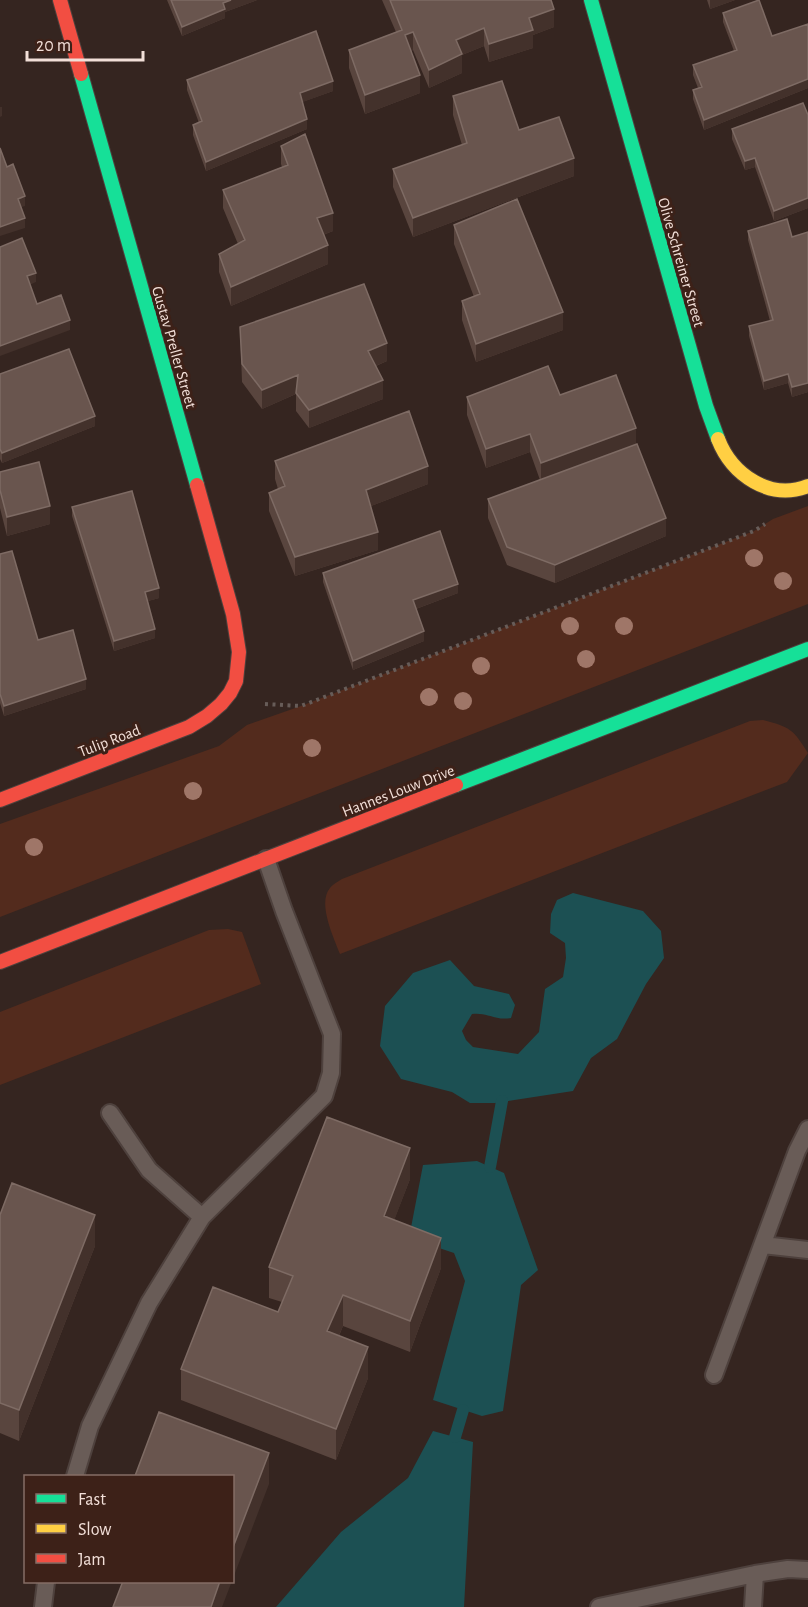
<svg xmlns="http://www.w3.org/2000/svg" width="808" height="1607" viewBox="0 0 808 1607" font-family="'Alegreya Sans',sans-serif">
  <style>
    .green { fill: #532b1d }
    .water { fill: #1c5053 }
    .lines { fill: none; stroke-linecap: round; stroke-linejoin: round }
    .stream { stroke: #1c5053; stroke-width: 12 }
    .lane-casing { stroke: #4e413d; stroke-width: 20 }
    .fast-casing { stroke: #4e413d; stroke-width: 16 }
    .slow-casing { stroke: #4e413d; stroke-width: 16 }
    .jam-casing { stroke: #4e413d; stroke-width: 16 }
    .path { stroke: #675c58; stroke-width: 4; stroke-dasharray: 3 4.5; stroke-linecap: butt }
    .lane { stroke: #695c57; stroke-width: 16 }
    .fast { stroke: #16e098; stroke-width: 14 }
    .slow { stroke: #ffcf43; stroke-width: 14 }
    .jam { stroke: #f24e42; stroke-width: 14 }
    .tree { fill: #9f7668 }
    .wall { fill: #59453e }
    .shaded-wall { fill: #43312b }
    .building { fill: #69554e; stroke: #7e6b64; stroke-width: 1.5 }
    .labels { text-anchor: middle; stroke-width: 6; stroke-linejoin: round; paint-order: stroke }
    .street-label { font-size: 16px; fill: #f2dfd8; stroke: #3d2118 }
  </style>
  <rect width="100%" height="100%" fill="#352520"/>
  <path class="green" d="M808 506V604L0 917V824L219 746 247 725 301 706 754 531 773 519Z
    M763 720C790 727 793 729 808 753L787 782 340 954C334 938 317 903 330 888 333 884 339 881 342 879L750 721Z
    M228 929 242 932 261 984 0 1085V1012L209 930Z"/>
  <path class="water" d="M573 893 643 911 661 931 664 958 646 984 617 1039 591 1058 573 1091 495 1103H470L452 1092 401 1079 380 1046 385 1006 413 973 450 960 474 986 509 994 515 1005 511 1018C495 1021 488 1012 472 1014L462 1031 466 1040 473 1047 518 1054 539 1032 545 989 563 977 566 958 565 943 550 933 551 914 557 900Z
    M477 1161 504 1173 538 1270 521 1285 503 1411 482 1416 433 1400 465 1281 454 1253 409 1238 423 1165Z
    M433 1431 473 1442 464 1607H276L341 1532 408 1478Z"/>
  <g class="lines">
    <path class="stream" d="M490 1167 502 1101
      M455 1437 463 1410"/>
    <defs>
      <path id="lane" d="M110 1113 149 1170 202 1217
        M763 1245 808 1250
        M714 1375 797 1151 808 1129
        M75 1476 90 1426 149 1303 202 1217 324 1096 331 1073 332 1034 284 911 266 859
        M43 1607 46 1582
        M599 1607 755 1574 788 1569 808 1570
        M753 1607 755 1574"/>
      <path id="fast" d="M591 0 706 406 718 439
        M81 74 197 485
        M456 785 808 649"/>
      <path id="slow" d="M718 439C732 475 770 501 808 486"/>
      <path id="jam" d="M60 0 81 74
        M0 800 189 727 207 716 221 704 230 693 236 681 239 652 233 614 197 485
        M0 962 456 785"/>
    </defs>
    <use href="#lane" class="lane-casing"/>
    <use href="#fast" class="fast-casing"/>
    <use href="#slow" class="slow-casing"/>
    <use href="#jam" class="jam-casing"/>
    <path class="path" d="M265 704 301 706 754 531 765 524"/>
    <use href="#lane" class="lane"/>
    <use href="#fast" class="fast"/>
    <use href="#slow" class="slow"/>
    <use href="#jam" class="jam"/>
  </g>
  <g class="tree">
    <circle cx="754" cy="558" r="9"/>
    <circle cx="783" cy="581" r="9"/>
    <circle cx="570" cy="626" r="9"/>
    <circle cx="624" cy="626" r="9"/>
    <circle cx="586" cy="659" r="9"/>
    <circle cx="481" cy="666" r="9"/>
    <circle cx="429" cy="697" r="9"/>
    <circle cx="463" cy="701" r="9"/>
    <circle cx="312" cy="748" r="9"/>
    <circle cx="193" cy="791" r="9"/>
    <circle cx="34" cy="847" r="9"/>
  </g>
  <path class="wall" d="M167 0H257L225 12V18L182 36Z
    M382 0H551L554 27 533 35V48L489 62 484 46 462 55V73L429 88 413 50 411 51 420 93 365 114 349 68V50L396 32Z
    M707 0H735L710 9Z
    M723 13 772 36 808 24V88L704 130 693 99V90L698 88 693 75V65L734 51 723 22Z
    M187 80 333 91 302 102 307 129 206 171 193 135V125L199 123 187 90Z
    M453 96 519 130 574 176 413 237 393 187V169L462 145 453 115Z
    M808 115V208L774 221 755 167 745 170 732 139V129Z
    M281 146 333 231 323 235 328 264 231 306 219 272V254L238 244 223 208V190L282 167 281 164Z
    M454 225 563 330 476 362 462 320V301L474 297 454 244Z
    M748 231 792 237 808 232V392L792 397 788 383 764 390 749 336V326L770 321 748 240Z
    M240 327 387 361 376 366 383 399 309 428 296 411V394L262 409 242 382Z
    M0 374 95 426 2 463 0 459Z
    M560 395 636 445 666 536 555 583 507 565 488 518V499L540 480 530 452 486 468 467 415V397Z
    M275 461 428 484 371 506 378 550 295 576 269 511V493L278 489 275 479Z
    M0 472 50 524 7 536 0 508Z
    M72 507 159 598 148 601 155 638 114 651 72 516Z
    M0 554 38 640 86 689 4 716 0 703Z
    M323 573 458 593 416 609 424 641 353 670 323 582Z
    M410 1179 394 1220 441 1268 410 1352 343 1326 339 1336 368 1378 336 1460 181 1400V1369L278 1312 282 1302 269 1298V1267Z
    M0 1215 95 1246 19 1441 0 1433Z"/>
  <path class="shaded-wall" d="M231 0H257L225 12V18L182 36V27L223 3Z
    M710 0H735L710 9Z
    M554 9V27L533 35V48L489 62V44L529 18Z
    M484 28V46L462 55V73L429 88V70L456 40Z
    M413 32V50L405 53V35Z
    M420 75V93L365 114V95Z
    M808 79V88L704 130V120Z
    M333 81V91L300 103V93Z
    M0 107H2V116L0 117Z
    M307 119V129L206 171V162Z
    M574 158V176L413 237V218Z
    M755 158V167L745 170V161Z
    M25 196V206L18 208V199Z
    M808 198V208L774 221V211Z
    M333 213V231L317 237V218Z
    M25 218V228L0 236V227Z
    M328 245V264L231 306V287Z
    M36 273V282L27 286V276Z
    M563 312V330L476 362V344Z
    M70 320V330L0 356V346Z
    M387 343V361L368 369V351Z
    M788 374V383L764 390V381Z
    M298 375V393L262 409V390Z
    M383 380V399L309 428V410Z
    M808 383V392L792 397V387Z
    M95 416V426L2 463V453Z
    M636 428V447L541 481V463Z
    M530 434V452L486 468V449Z
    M428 466V484L366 508V490Z
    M50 506V524L7 536V517Z
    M666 518V536L555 583V565Z
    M378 532V550L295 576V557Z
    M458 584V593L413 610V600Z
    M159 588V598L145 602V592Z
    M155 629V638L114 651V641Z
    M424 631V641L353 670V661Z
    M86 679V689L4 716V706Z
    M410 1148V1179L384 1247V1216Z
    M95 1215V1246L19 1441V1410Z
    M441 1238V1268L410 1352V1321Z
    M343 1295V1326L327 1362V1331Z
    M368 1347V1378L336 1460V1429Z
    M269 1453V1484L232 1581V1550Z
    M220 1581H232L222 1607H211Z"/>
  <path class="building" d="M171 0H231L223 3 225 9 182 27Z
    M390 0H551L554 9 529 18 533 30 489 44 484 28 456 40 462 54 429 70 413 32 405 35 420 75 365 95 349 50 402 30Z
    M759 0 772 36 808 24V79L704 120 693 90 702 87 693 65 737 50 723 13Z
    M316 31 333 81 300 93 307 119 206 162 193 125 202 121 187 80Z
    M502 81 519 130 559 117 574 158 413 218 393 169 467 143 453 96Z
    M803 103 808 115V198L774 211 755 158 745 161 732 129Z
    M305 134 333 213 317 218 328 245 231 287 219 254 245 240 223 190 288 165 281 146Z
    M0 148 7 167 13 164 25 196 18 199 25 218 0 227Z
    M517 199 563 312 476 344 462 301 480 294 454 225Z
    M787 219 792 237 808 232V383L792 387 788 374 764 381 749 326 773 320 748 231Z
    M22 238 36 273 27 276 37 304 61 295 70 320 0 346V247Z
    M364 284 387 343 368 351 383 380 309 410 296 393 298 375 262 390 242 364 240 327Z
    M69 349 95 416 2 453 0 449V374Z
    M548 366 560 395 616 375 636 428 541 463 530 434 486 449 467 397Z
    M409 411 428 466 366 490 378 532 295 557 269 493 285 486 275 461Z
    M637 444 666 518 555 565 507 547 488 499Z
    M39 462 50 506 7 517 0 490V472Z
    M132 491 159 588 145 592 155 629 114 641 72 507Z
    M440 531 458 584 413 600 424 631 353 661 323 573Z
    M12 551 38 640 73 630 86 679 4 706 0 694V554Z
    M327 1117 410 1148 384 1216 441 1238 410 1321 343 1295 327 1331 368 1347 336 1429 181 1369 213 1287 278 1312 293 1276 269 1267Z
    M12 1183 95 1215 19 1410 0 1403V1215Z
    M159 1412 269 1453 232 1550V1476H135Z
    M123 1581H220L211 1607H113Z"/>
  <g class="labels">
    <g class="street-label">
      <text transform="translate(682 262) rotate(74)" y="6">Olive Schreiner Street</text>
      <text transform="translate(175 347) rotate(74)" y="6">Gustav Preller Street</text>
      <text transform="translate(109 740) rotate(-21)" y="6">Tulip Road</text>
      <text transform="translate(398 790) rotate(-21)" y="6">Hannes Louw Drive</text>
    </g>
  </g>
  <rect x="24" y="1475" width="210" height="108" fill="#3d2118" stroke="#856d65" stroke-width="1.5"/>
  <rect x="36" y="1494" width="30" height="9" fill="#16e098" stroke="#856d65" stroke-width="1.5"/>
  <text x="78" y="1505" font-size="18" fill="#f2dfd8">Fast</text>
  <rect x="36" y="1524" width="30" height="9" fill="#ffcf43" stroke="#856d65" stroke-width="1.5"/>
  <text x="78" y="1535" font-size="18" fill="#f2dfd8">Slow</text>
  <rect x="36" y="1554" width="30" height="9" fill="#f24e42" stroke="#856d65" stroke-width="1.5"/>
  <text x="78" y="1565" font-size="18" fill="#f2dfd8">Jam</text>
  <path d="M27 51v9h116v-9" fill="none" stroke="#f2dfd8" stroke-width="3"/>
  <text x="36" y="51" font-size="18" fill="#f2dfd8" stroke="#3d2118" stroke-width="4.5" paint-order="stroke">20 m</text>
</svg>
